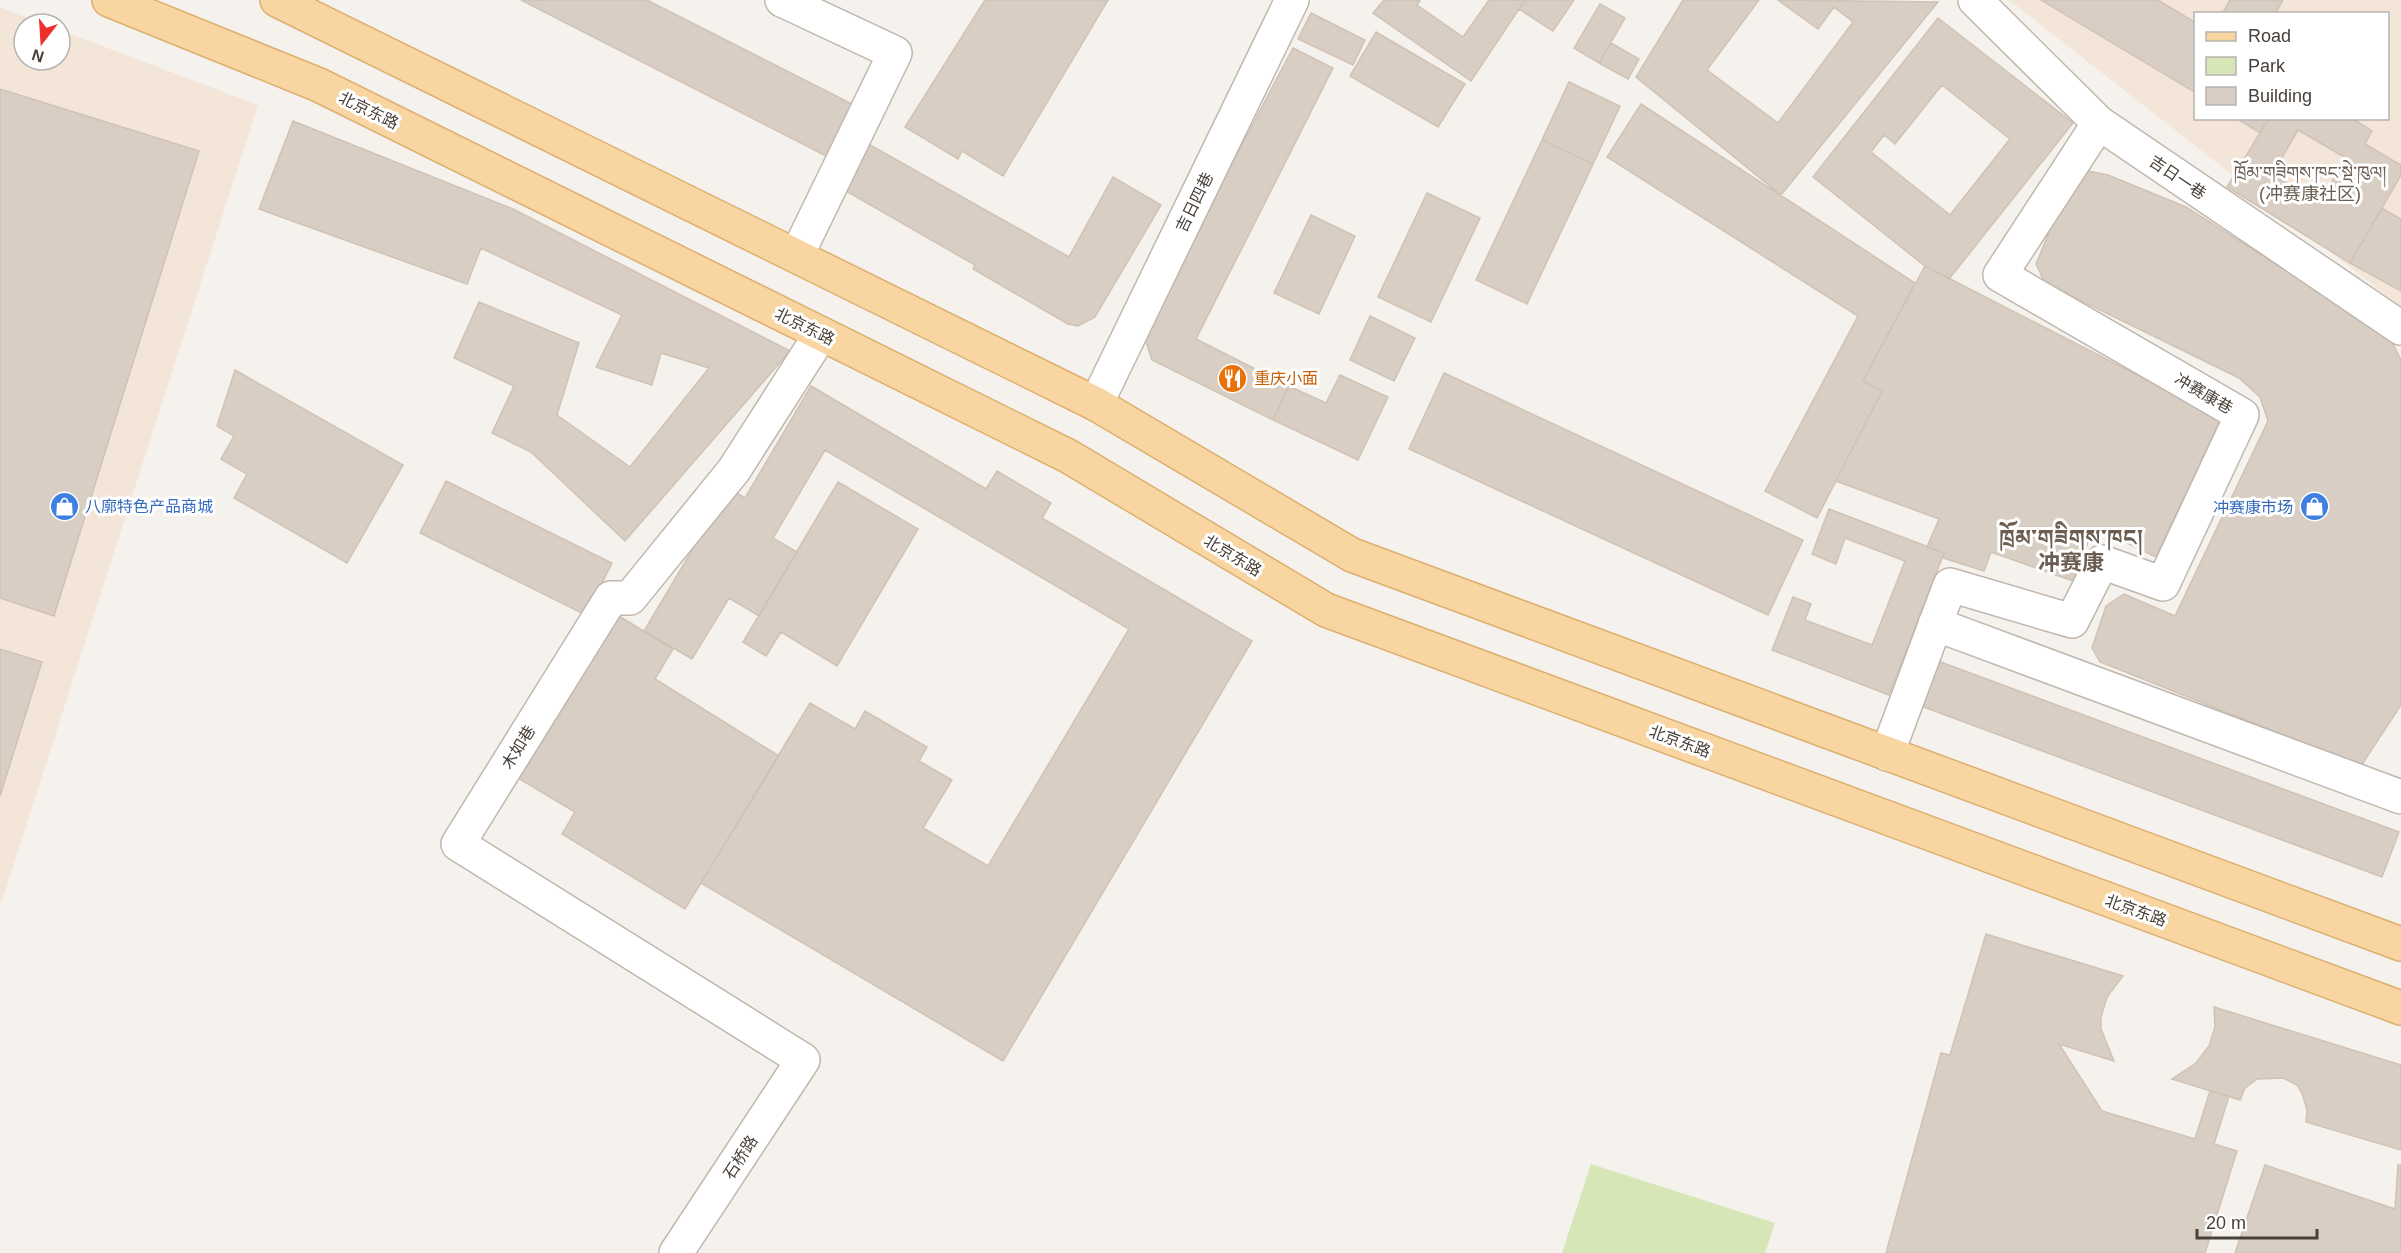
<svg xmlns="http://www.w3.org/2000/svg" width="2401" height="1253" viewBox="0 0 2401 1253" font-family="Helvetica,'Noto Sans SC','Noto Serif Tibetan',sans-serif">
  <style>
    .commercial { fill: #f4e5d9; fill-rule: evenodd }
    .green { fill: #d7e6b7 }
    .building { fill: #d9cec4; stroke: #d0c2b5; stroke-width: 1.5; fill-rule: evenodd }
    .lines { fill: none; stroke-linecap: round; stroke-linejoin: round }
    .minor-casing { stroke: #c0b7ae; stroke-width: 36 }
    .major-casing { stroke: #ddaf71; stroke-width: 36 }
    .minor { stroke: #fff; stroke-width: 33 }
    .major { stroke: #f8d5a1; stroke-width: 33 }
    .labels { text-anchor: middle; stroke-width: 6; stroke-linejoin: round; paint-order: stroke }
    .street-label { font-size: 16px; fill: #494139; stroke: #fff }
    .food-label { font-size: 16px; fill: #c56008; stroke: #fff; text-anchor: start }
    .shop-label { font-size: 16px; fill: #366cbe; stroke: #fff; text-anchor: start }
    .neighbourhood-label { font-size: 18px; fill: #6b5d51; stroke: #fff }
    .district-label { font-size: 22px; font-weight: bold; fill: #6b5d51; stroke: #fff }
  </style>
  <rect width="100%" height="100%" fill="#f5f1ec"/>
  <path class="commercial" d="M2009 0H2401V307ZM2196 14H2388V118H2196Z
    M0 7 44 24H24V60H60V30L258 105 0 907Z"/>
  <path class="green" d="M1591 1164 1775 1223 1765 1253H1562Z"/>
  <path class="building" d="M521 0H647L854 105 828 157Z
    M985 0H1108L1003 176 962 151 958 159 905 127Z
    M1384 0H1420L1417 5 1463 37 1489 0H1525L1471 81 1373 13Z
    M1525 0H1574L1553 31 1519 9Z
    M1683 0H1759L1707 70 1778 123 1853 22 1834 7 1818 29 1778 0 1938 2 1781 195 1636 77Z
    M2041 0H2158L2196 23V93Z
    M2230 0H2283L2275 14H2222Z
    M1600 4 1625 18 1599 63 1574 48Z
    M1311 13 1365 40 1353 65 1298 39Z
    M1938 18 2073 123 1949 279 1925 266 1813 177ZM1942 85 2010 139 1950 215 1871 152 1884 135 1895 144Z
    M1376 32 1465 84 1438 127 1350 76Z
    M1611 43 1639 59 1628 79 1599 63Z
    M1293 48 1333 68 1196 339 1289 386 1273 420 1152 360 1143 333Z
    M1569 82 1620 106 1593 164 1542 140Z
    M0 89 199 151 54 616 0 598Z
    M1641 104 1915 283 1863 381 1882 391 1817 518 1765 491 1858 316 1607 157Z
    M2236 118H2269L2260 133Z
    M2269 118H2352L2372 131 2365 144 2401 165V175L2350 263 2227 187ZM2298 130 2346 158 2320 202 2272 175Z
    M293 121 513 209 790 351 625 541 531 452 492 433 514 386 454 358 479 302 579 343 557 415 630 467 709 368 661 353 652 385 596 367 622 315 481 248 467 284 259 209Z
    M1542 140 1593 164 1527 304 1476 280Z
    M863 141 1069 257 1113 177 1161 205 1095 317 1078 326 1068 324 973 269 975 265 839 187Z
    M2083 170 2108 175 2186 207 2389 336 2401 360V705L2361 766 2100 662 2092 648 2106 606 2124 594 2175 616 2268 421 2260 397 2239 378 2045 283 2036 264 2071 179Z
    M1427 193 1480 218 1431 322 1378 297Z
    M2382 208 2401 219V291L2350 263Z
    M1311 215 1355 236 1319 314 1274 293Z
    M1925 266 2221 418 2156 557 2094 527 2073 581 1991 552 1984 571 1943 558 1944 553 1927 547 1939 519 1836 481 1882 391 1863 381Z
    M1370 316 1415 338 1394 381 1350 360Z
    M235 370 403 465 347 563 234 498 247 474 221 459 234 436 217 426Z
    M1444 373 1803 540 1768 615 1409 449Z
    M1340 375 1388 397 1358 460 1273 420 1289 386 1326 403Z
    M811 386 986 489 997 471 1051 503 1042 518 1252 641 1003 1061 701 883 810 703 855 729 865 711 927 747 919 761 952 780 923 828 988 866 1129 629 825 450 773 538 797 552 759 616 729 598 692 659 644 631 729 488 745 498Z
    M446 481 612 563 586 615 420 533Z
    M838 482 918 529 837 666 781 632 766 656 743 642Z
    M1829 509 1944 553 1889 695 1772 650 1793 597 1811 604 1805 620 1872 645 1905 561 1845 538 1836 564 1812 554Z
    M614 613 673 649 655 679 779 756 685 909 562 834 575 812 513 775Z
    M0 649 42 662 0 796Z
    M1938 661 2399 832 2382 877 1921 706Z
    M1986 934 2123 976 2107 997 2101 1017V1029L2114 1061 2059 1044 2102 1111 2195 1139 2210 1091 2229 1096 2214 1144 2237 1151 2205 1253H1886L1941 1053 1950 1055Z
    M2214 1007 2401 1065V1150L2306 1122 2307 1110 2302 1093 2297 1085 2283 1078 2257 1079 2245 1088 2240 1100 2172 1079 2196 1063 2209 1046 2215 1027Z
    M2265 1165 2395 1209 2398 1165H2401V1253H2235Z"/>
  <g class="lines">
    <defs>
      <path id="minor" d="M782 0 895 53 797 255
        M1975 0 2099 123 2401 328
        M1096 404 1292 0
        M1935 624 2401 797
        M1887 754 1950 585 2072 621 2102 562 2163 584 2242 415 2000 275 2099 123
        M676 1253 803 1060 458 844 611 598H630L734 470 821 334"/>
      <path id="major" d="M109 0 319 85 1068 456 1326 610 2401 1008
        M277 0 1096 404 1352 555 2401 944"/>
    </defs>
    <use href="#minor" class="minor-casing"/>
    <use href="#major" class="major-casing"/>
    <use href="#minor" class="minor"/>
    <use href="#major" class="major"/>
  </g>
  <defs>
    <symbol id="restaurant-disc" viewBox="-11 -11 22 22"><circle r="9.5" fill="#e8710a" stroke="#fff"/><path d="M-5-6h1v4h1v-4h1v4h1v-4h1v5L-1.5 .5V6h-2V.5L-5-1ZM5-6V6H3V1.5H1.5Q1.5-4 5-6Z" fill="#fff"/></symbol>
    <symbol id="shop-disc" viewBox="-11 -11 22 22"><circle r="9.5" fill="#3f7fe0" stroke="#fff"/><path d="M-5-2.5h2.3a2.7 3.5 0 0 1 5.4 0H5L5.5 6h-11ZM-1.5-2.5h3a1.5 2.3 0 0 0-3 0Z" fill="#fff"/></symbol>
  </defs>
  <g fill-rule="evenodd">
    <use href="#restaurant-disc" x="1216" y="362" width="33" height="33"/>
    <use href="#shop-disc" x="48" y="490" width="33" height="33"/>
    <use href="#shop-disc" x="2298" y="490" width="33" height="33"/>
  </g>
  <g class="labels">
    <g class="street-label">
      <text transform="translate(369 110) rotate(26)" y="6">北京东路</text>
      <text transform="translate(2178 177) rotate(34)" y="6">吉日一巷</text>
      <text transform="translate(1194 202) rotate(-64)" y="6">吉日四巷</text>
      <text transform="translate(805 326) rotate(26)" y="6">北京东路</text>
      <text transform="translate(2204 393) rotate(30)" y="6">冲赛康巷</text>
      <text transform="translate(1233 555) rotate(31)" y="6">北京东路</text>
      <text transform="translate(1680 741) rotate(20)" y="6">北京东路</text>
      <text transform="translate(518 747) rotate(-58)" y="6">木如巷</text>
      <text transform="translate(2136 910) rotate(20)" y="6">北京东路</text>
      <text transform="translate(740 1157) rotate(-57)" y="6">石桥路</text>
    </g>
    <g class="food-label">
      <text x="1254" y="384">重庆小面</text>
    </g>
    <g class="shop-label">
      <text x="85" y="512">八廓特色产品商城</text>
      <text x="2293" y="513" text-anchor="end">冲赛康市场</text>
    </g>
    <g class="neighbourhood-label">
      <text x="2310" y="179">ཁྲོམ་གཟིགས་ཁང་སྡེ་ཁུལ།<tspan x="2310" dy="21">(冲赛康社区)</tspan></text>
    </g>
    <g class="district-label">
      <text x="2071" y="545">ཁྲོམ་གཟིགས་ཁང།<tspan x="2071" dy="25">冲赛康</tspan></text>
    </g>
  </g>
  <rect x="2194" y="12" width="195" height="108" fill="#ffffff" stroke="#b6b3b0" stroke-width="1.5"/>
  <rect x="2206" y="32" width="30" height="9" fill="#f8d5a1" stroke="#b6b3b0" stroke-width="1.5"/>
  <text x="2248" y="42" font-size="18" fill="#494139">Road</text>
  <rect x="2206" y="57" width="30" height="18" fill="#d7e6b7" stroke="#b6b3b0" stroke-width="1.5"/>
  <text x="2248" y="72" font-size="18" fill="#494139">Park</text>
  <rect x="2206" y="87" width="30" height="18" fill="#d9cec4" stroke="#b6b3b0" stroke-width="1.5"/>
  <text x="2248" y="102" font-size="18" fill="#494139">Building</text>
  <g transform="translate(42 42) rotate(197)"><circle r="28" fill="#ffffff" stroke="#b6b3b0" stroke-width="1.5"/>
  <path d="M0-4.5L10 22L0 15L-10 22Z" fill="#ed302b"/>
  <text y="-9" font-size="16" font-weight="bold" text-anchor="middle" fill="#494139">N</text>
  </g>
  <path d="M2197 1229v9h120v-9" fill="none" stroke="#494139" stroke-width="3"/>
  <text x="2206" y="1229" font-size="18" fill="#494139" stroke="#ffffff" stroke-width="4.5" paint-order="stroke">20 m</text>
</svg>
